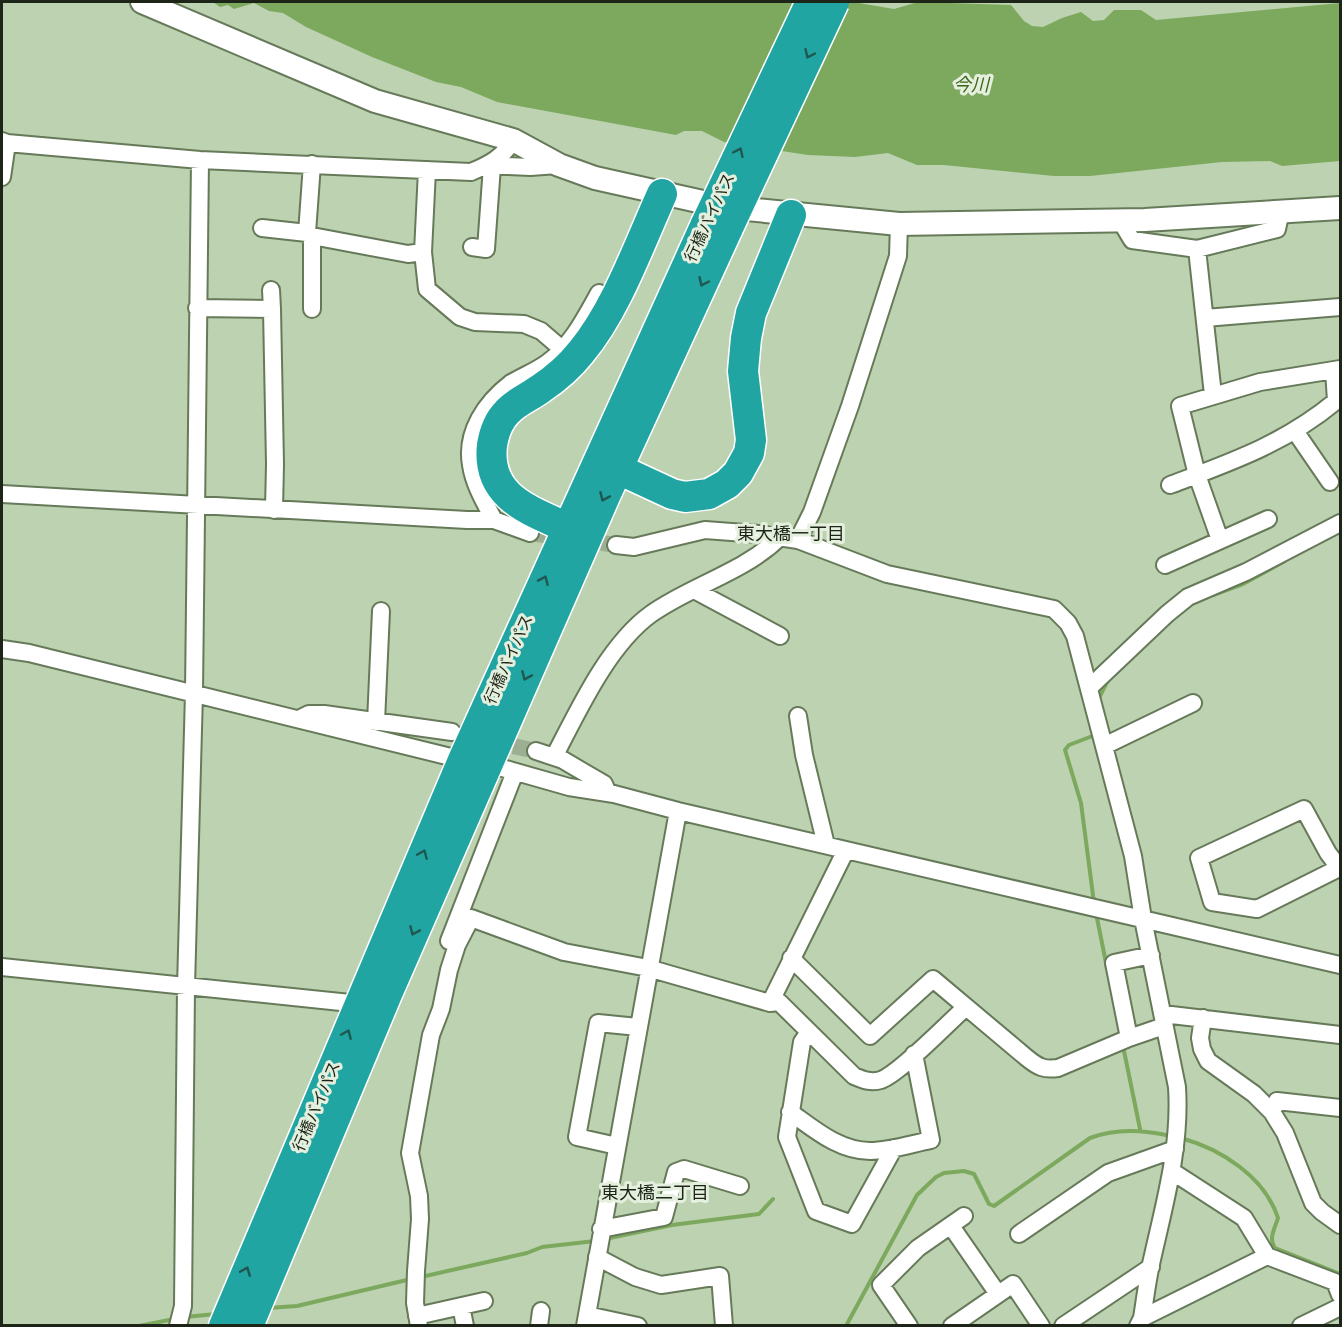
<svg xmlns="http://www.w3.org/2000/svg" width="1342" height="1327" viewBox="0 0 1342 1327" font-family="Mulish,'Noto Sans JP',sans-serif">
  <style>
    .water { fill: #7ca95d }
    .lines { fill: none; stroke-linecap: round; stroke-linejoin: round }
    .stream { stroke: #7ca95d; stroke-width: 4 }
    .street-tunnel { stroke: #9daf92; stroke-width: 16; stroke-dasharray: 16 8; stroke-linecap: butt }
    .street-casing { stroke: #667a5a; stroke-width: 20 }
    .secondary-casing { stroke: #667a5a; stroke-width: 26 }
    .highway-casing { stroke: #fff; stroke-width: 33 }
    .street { stroke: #fff; stroke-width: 16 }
    .secondary { stroke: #fff; stroke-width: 22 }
    .highway { stroke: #21a5a3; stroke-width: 30 }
    .highway-bridge-casing { stroke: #fff; stroke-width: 33; stroke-linecap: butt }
    .highway-bridge { stroke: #21a5a3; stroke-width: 30 }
    .oneway { stroke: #1f5850 }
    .labels { text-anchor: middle; stroke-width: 6; stroke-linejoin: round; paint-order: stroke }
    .street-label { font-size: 16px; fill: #1d2518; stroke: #e4efdd }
    .water-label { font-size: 18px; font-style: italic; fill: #3b6516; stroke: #e4efdd }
    .neighbourhood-label { font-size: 18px; fill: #1d2518; stroke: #e4efdd }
  </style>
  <rect width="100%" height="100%" fill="#bdd2b0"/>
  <path class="water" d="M213 2H853L894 9 918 2 1011 5 1024 21 1032 26 1043 27 1062 18 1081 12 1093 21 1104 20 1114 10H1141L1156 20 1340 3V161L1282 166 1270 161 1222 162 1090 176H1054L944 165H917L888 153 855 157 808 155 724 142 702 131H684L676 135 497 102 461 87 436 82 372 57 306 27 283 13 269 11 254 3 234 9 228 5 220 7Z"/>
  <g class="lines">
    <path class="stream" d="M1213 595 1243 584 1285 561
      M1098 700 1108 680
      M1094 903 1081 803 1065 750 1069 745 1095 735
      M1096 913 1107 968
      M1123 1046 1140 1129
      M1181 1138C1221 1149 1265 1177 1278 1218 1275 1228 1268 1239 1275 1248L1340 1274
      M605 1239 672 1225 759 1214 773 1199
      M421 1277 527 1253 542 1247 595 1241
      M268 1308 297 1306 411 1279
      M185 1317 216 1314
      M139 1326 174 1319
      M846 1326 917 1195 936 1177 944 1173 964 1171 974 1174 989 1204 994 1206 1090 1138C1117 1128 1143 1130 1171 1136"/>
    <path class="street-tunnel" d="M530 533 616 545
      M490 741 536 751"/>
    <defs>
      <path id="street" d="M2 141 7 143 200 160 471 172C488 165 504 157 513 140
        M487 165 530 167 558 165
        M2 177 7 143
        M1120 220 1132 240 1197 249 1277 229 1281 211
        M262 228 307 233 312 164
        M307 233 312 236V309
        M312 236 408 254 423 252 427 170
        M472 247 486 249 492 166
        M1197 249 1213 395
        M423 252 427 289 460 317 475 322 524 324 541 331 562 349
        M197 308 272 309 271 290
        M272 309 275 464 274 510
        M1205 318 1340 307
        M1295 431 1330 482
        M1170 485C1231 462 1284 444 1336 401L1334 370
        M2 494 467 520H494L530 533
        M494 520C485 503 474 485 471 465 465 432 486 402 511 383 523 376 536 371 547 363 571 346 585 318 599 293
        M798 540 812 512 850 406 898 256 899 224
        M1220 540 1197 475 1180 406 1260 382 1340 369
        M616 545 634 547 705 530 758 534 798 540 887 574 1054 609 1068 623 1075 636 1133 856 1143 919 1177 1087C1181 1148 1164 1205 1151 1264 1147 1282 1145 1300 1142 1318L1138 1326
        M1165 565 1268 519
        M694 590 780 636
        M2 649 29 653 463 760 488 764 569 787 614 794 678 811 1340 965
        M1089 688 1167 614 1188 597 1246 572 1340 523
        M798 716 804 755 826 845
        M299 719 309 714H324L452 732
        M376 722 381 611
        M1104 746 1193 703
        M536 751 563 760 604 784 608 793
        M554 757C578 711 608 645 651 614 692 585 743 573 780 537
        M1339 868 1257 909 1212 902 1199 858 1304 809 1328 853 1340 869
        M452 942 449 941 515 772
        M791 958 870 1036 933 979 1027 1058C1038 1067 1044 1070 1058 1068L1129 1038 1164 1026
        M2 967 360 1004
        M770 1003 779 1002 854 1076C863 1080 871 1083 881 1080 900 1073 948 1023 966 1007
        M1163 1014 1340 1035
        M1203 1018 1200 1038 1202 1049 1208 1061 1254 1094 1272 1112 1285 1133 1313 1203 1322 1212 1340 1225
        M809 1032 802 1042 787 1137 816 1211 852 1224 894 1148
        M1129 1038 1114 963 1151 955
        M790 1112C814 1129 839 1151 870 1151 890 1151 911 1144 931 1140L914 1054
        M1272 1112 1277 1101 1340 1108
        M617 1146 577 1137 598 1023 638 1027
        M1173 1172 1244 1218 1267 1256
        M951 1226 998 1294
        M601 1229 664 1217 676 1172 684 1169 740 1186
        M1019 1234 1108 1173 1175 1149
        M597 1257 635 1277 661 1285 720 1276 724 1326
        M461 1306 465 1326
        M587 1315 638 1326
        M417 1316 484 1301
        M1142 1318 1267 1256 1335 1282 1340 1295
        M178 1326 183 1306 186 987 194 693 200 160
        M419 1326 415 1303 416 1271 420 1219 419 1196 410 1153 431 1035 441 1009 449 970 457 945 471 918 564 952 648 968 770 1003 846 850
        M539 1326 541 1311
        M585 1326 678 811
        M909 1326 881 1285 918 1248 964 1216
        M952 1326 1013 1284 1041 1326
        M1063 1326 1151 1267
        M1301 1326 1340 1307"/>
      <path id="secondary" d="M142 2 375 101 513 140 559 165 595 178 725 207 899 224 1145 220 1340 208"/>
      <path id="highway" d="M618 469 672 494 685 497 709 494 727 484 738 473 749 453 751 440 743 371 746 338 751 313 791 215
        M568 528C529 510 486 497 492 445 494 433 498 421 507 412 516 402 529 397 540 389 555 379 570 366 581 352 616 310 639 245 662 194
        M224 1326 463 760 706 224
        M248 1326 387 994 605 496 728 228"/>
    </defs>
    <use href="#street" class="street-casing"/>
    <use href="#secondary" class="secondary-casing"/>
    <use href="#highway" class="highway-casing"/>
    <use href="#street" class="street"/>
    <use href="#secondary" class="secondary"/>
    <use href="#highway" class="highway"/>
    <defs>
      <path id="highway-bridge" d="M706 224 811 2
        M728 228 834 2"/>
    </defs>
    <use href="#highway-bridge" class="highway-bridge-casing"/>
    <use href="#highway-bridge" class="highway-bridge"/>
  </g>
  <defs><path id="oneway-chevron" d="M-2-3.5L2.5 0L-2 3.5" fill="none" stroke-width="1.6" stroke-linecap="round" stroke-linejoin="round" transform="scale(1.5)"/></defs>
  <g class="oneway">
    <use href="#oneway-chevron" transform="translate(809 54) rotate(115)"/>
    <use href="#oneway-chevron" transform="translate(739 152) rotate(-65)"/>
    <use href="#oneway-chevron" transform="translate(703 282) rotate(115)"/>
    <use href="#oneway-chevron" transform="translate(604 497) rotate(114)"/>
    <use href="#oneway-chevron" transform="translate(544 580) rotate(-66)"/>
    <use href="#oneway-chevron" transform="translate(526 676) rotate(114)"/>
    <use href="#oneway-chevron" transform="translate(423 854) rotate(-67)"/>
    <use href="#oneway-chevron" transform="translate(414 931) rotate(114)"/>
    <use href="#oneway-chevron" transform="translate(347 1034) rotate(-67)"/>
    <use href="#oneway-chevron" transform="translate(246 1271) rotate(-68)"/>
  </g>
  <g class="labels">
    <g class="street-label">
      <text transform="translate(709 217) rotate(-65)" y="6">行橋バイパス</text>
      <text transform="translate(508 659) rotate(-66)" y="6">行橋バイパス</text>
      <text transform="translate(316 1106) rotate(-67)" y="6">行橋バイパス</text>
    </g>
    <g class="water-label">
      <text x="971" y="91">今川</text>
    </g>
    <g class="neighbourhood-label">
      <text x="791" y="540">東大橋一丁目</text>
      <text x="655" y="1199">東大橋二丁目</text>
    </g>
  </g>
  <rect width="1342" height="1327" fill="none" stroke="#1d2518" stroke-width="6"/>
</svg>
